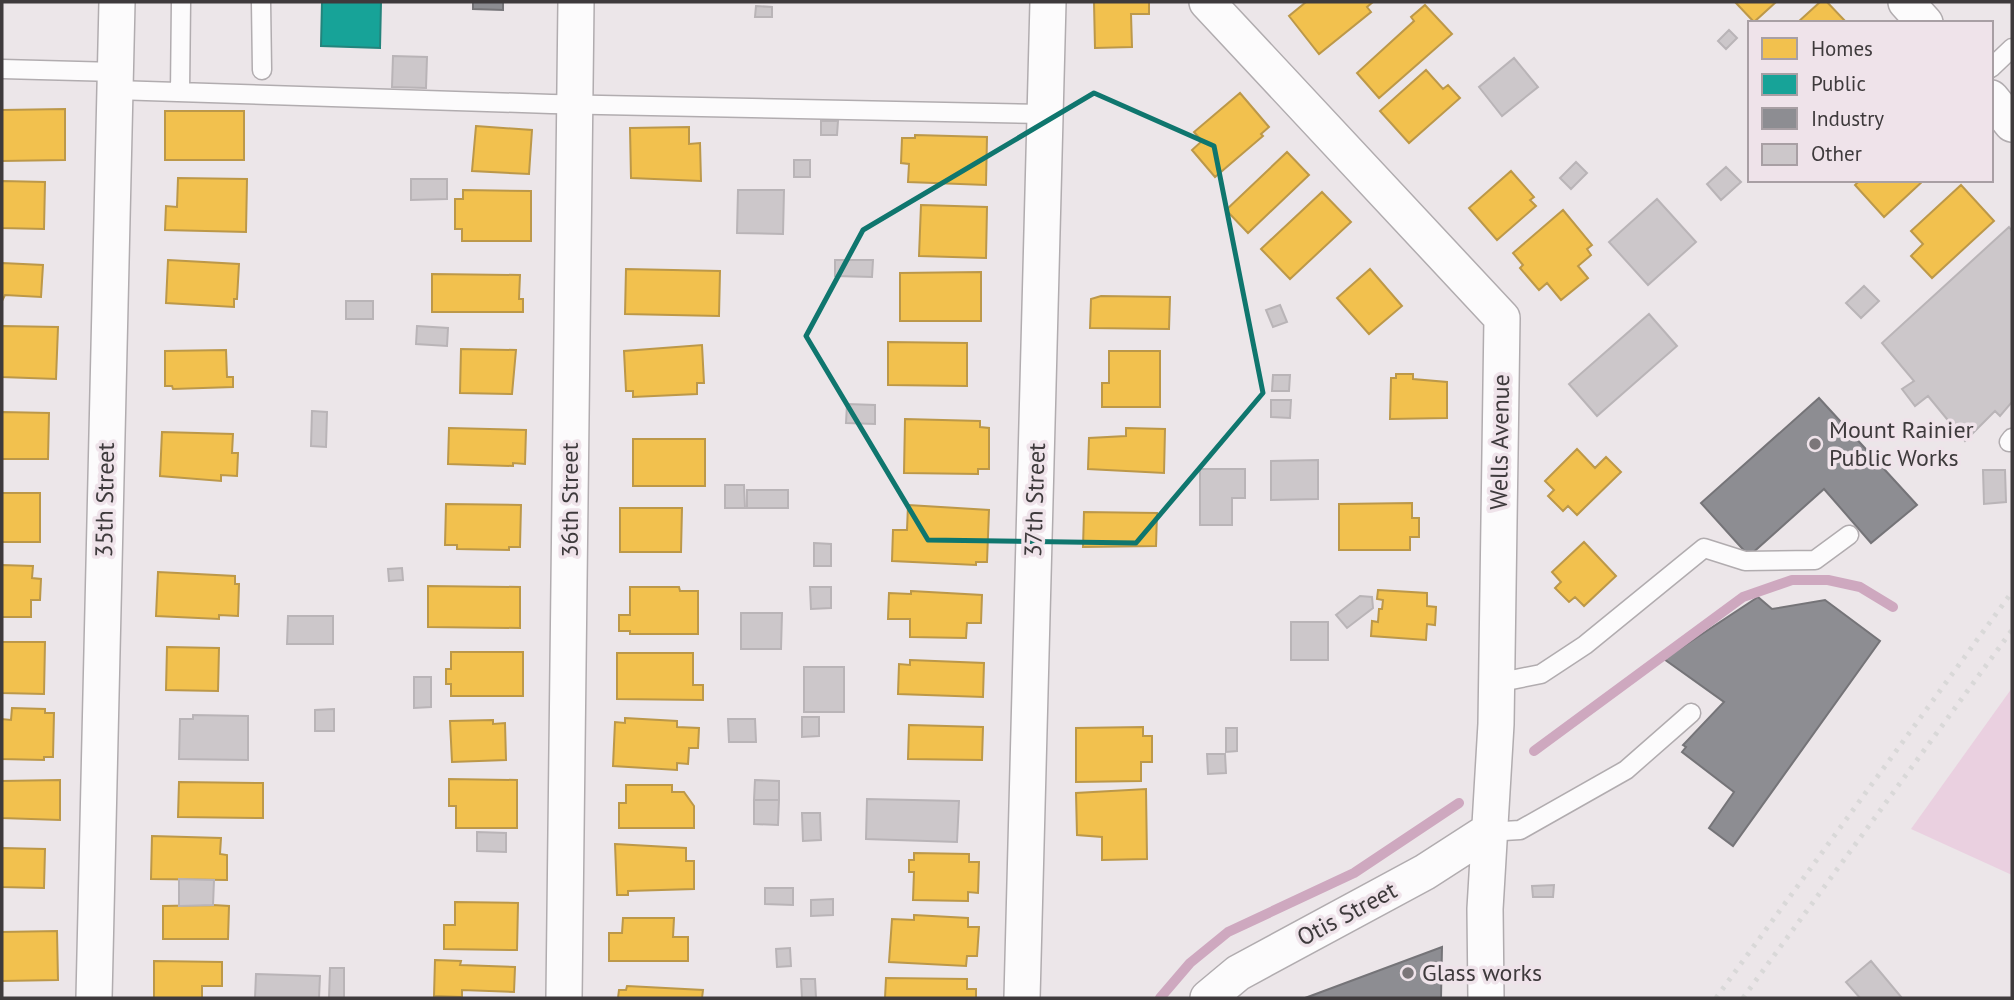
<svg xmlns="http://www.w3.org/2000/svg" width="2014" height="1000" viewBox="0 0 2014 1000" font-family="'PT Sans',sans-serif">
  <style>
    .green { fill: #ead0e0 }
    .homes { fill: #f2c14e; stroke: #bc9849; stroke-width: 2 }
    .public { fill: #17a398; stroke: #23847c; stroke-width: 2 }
    .industry { fill: #8d8d92; stroke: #757478; stroke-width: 2 }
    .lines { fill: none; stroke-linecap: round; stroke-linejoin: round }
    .stream { stroke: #cea8bf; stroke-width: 10 }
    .building { fill: #ccc7ca; stroke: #b9b4b7; stroke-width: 2 }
    .service-casing { stroke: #b1acaf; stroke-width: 21 }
    .minor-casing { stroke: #b1acaf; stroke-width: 38 }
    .service { stroke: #fcfbfc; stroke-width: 18 }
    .minor { stroke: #fcfbfc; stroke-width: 35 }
    .rail { stroke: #d9d8d8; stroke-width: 5; stroke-dasharray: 3.5 7; stroke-linecap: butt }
    .marked { fill: none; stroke: #0f766e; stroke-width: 5; stroke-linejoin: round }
    .poi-dot { fill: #7b7679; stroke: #efe3ea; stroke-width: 2.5 }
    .labels { text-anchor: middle; stroke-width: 7; stroke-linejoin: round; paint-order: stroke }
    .poi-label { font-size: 24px; fill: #3e3a3c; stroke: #efe3ea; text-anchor: start }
    .street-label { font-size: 24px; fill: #3e3a3c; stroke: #efe3ea }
  </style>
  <rect width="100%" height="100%" fill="#ece6e9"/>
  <path class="green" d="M2012 688V875L1911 829Z"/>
  <path class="homes" d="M1094 2H1149V14H1131L1132 47 1095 48Z
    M1306 2H1373L1367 7 1371 12 1319 54 1289 16Z
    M1735 2H1776L1754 22Z
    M1820 2H1827L1847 23H1797Z
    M1425 5 1452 34 1379 98 1357 73 1414 21 1411 17Z
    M1426 70 1443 89 1448 85 1460 98 1409 143 1380 111Z
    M1240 93 1269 127 1261 134 1263 136 1215 177 1192 150 1202 141 1194 132Z
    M65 109V160L2 161V110Z
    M165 111H244V160H165Z
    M476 126 532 130 529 174 472 171Z
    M689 127V144L700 143 701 181 631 178 630 128Z
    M915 135 987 137 986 185 908 182 909 164 901 163 902 138H915Z
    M1287 152 1309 175 1248 233 1226 210Z
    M1511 171 1534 197 1530 200 1536 206 1497 240 1469 208Z
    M178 178 247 179 246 232 165 230 166 206 177 207Z
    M1860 180H1924L1884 217 1855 185Z
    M2 181 45 182 44 229 2 228Z
    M1961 185 1994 221 1932 278 1911 256 1923 244 1911 231Z
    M463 190 531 191V241H462V229H455V199H463Z
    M1322 192 1351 222 1290 279 1261 249Z
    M921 205 987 207 986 258 919 256Z
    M1563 210 1592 245 1587 249 1591 255 1578 266 1588 278 1561 300 1547 283 1539 290 1520 268 1523 265 1513 253Z
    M168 260 239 264 237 299H234V307L166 303Z
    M2 263 43 265 41 297 5 295 2 301Z
    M626 269 720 271 719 316 625 314Z
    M1370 269 1402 306 1369 334 1337 298Z
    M981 272V321H900V273Z
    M432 274 520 275 519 299H523V312H432Z
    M1101 296 1170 297 1169 329 1090 328 1091 299Z
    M2 326 58 327 56 379 2 377Z
    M888 342 967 343V386L888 385Z
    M702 345 704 383H697V394L633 397V391H626L624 351Z
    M461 349 516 350 512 394 460 393Z
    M226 350 227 377H233V387L173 389 172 386H165V351Z
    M1109 351H1160V407H1102V383H1109Z
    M1396 374H1413V379L1447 382V418L1390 419 1391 378H1396Z
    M2 412 49 413 48 459H2Z
    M905 419 980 421V427L989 428V469H978V474L904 473Z
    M449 428 526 430 525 464 513 463V466L448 464Z
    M1126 428 1165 429 1164 473 1088 469 1089 438 1126 436Z
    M162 432 233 434 232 453H238L237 476 221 475V481L160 476Z
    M633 439H705V486H633Z
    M1577 449 1595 468 1606 457 1621 472 1577 515 1568 506 1563 511 1548 496 1554 490 1545 481Z
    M2 493H40V542H2Z
    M1412 503V518H1419V537H1410V550H1339V504Z
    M446 504 521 505 520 547H509V550L457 549V545H445Z
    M908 505 989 510 987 562H976V565L892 561 893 530H907Z
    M620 508H682L681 552H620Z
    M1084 512 1157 513 1156 546 1083 547Z
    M1584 542 1616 576 1584 606 1575 597 1569 602 1555 588 1561 582 1552 572Z
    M2 565 33 566 32 578 41 579 40 600H31V617H2Z
    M158 572 235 576V584H239L238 616 219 615V619L156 616Z
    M428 586 520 587V628L428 627Z
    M630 587H679L680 591H698V634H630V631H619V615H630Z
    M1378 590 1427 593V606L1436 607 1435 625 1427 624 1426 640 1371 636 1372 621 1378 622 1379 609H1382L1383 600 1377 599Z
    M911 591 982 595 981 623H967L966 638 910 637V619H888L889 593 911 594Z
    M2 642H45L44 694 2 693Z
    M167 647 219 648 218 691 166 690Z
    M451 652H523V696H451V684H446V669H451Z
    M617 653H693V685H703V700L617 699Z
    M910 660 984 663 983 697 898 694 899 664 910 665Z
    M12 708 45 709V713H54L53 757H44V760L2 759V719L11 720Z
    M625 718 677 721V727L699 728 698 748H689L688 764 677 763V770L613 766 615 722 625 723Z
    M493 720V724L505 723 506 760 452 762 450 721Z
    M909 725 983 727 982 760 908 759Z
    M1143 727V736H1152V762H1141V781L1076 782V728Z
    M449 779 517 780V828H456V806H449Z
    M60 780V820L2 818V781Z
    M179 782 263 783V818L178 817Z
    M626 785H672V792H684L694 806V828H619V803H626Z
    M1146 789 1147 859 1102 860V837L1077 835 1076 793Z
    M152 836 221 838 220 854 227 855V880L151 879Z
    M615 844 686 848V861H694V889L628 891V895H617Z
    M2 848 45 849 44 888 2 887Z
    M914 853 969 854V862H979L978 893 968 892V901L913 900 914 872H909V860H914Z
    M455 902 518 903 517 950 444 949V925H455Z
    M213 905 229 906 228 939H163V906Z
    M914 915 968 918V927H979L977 956H967L966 966 889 962 892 919 914 920Z
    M623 918H674L673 937H688V961H609V933H622Z
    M57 931 58 980 2 981V932Z
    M435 960 461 961 460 965 515 967 514 992 462 990V997L434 996Z
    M154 961 222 962V986H202V998H154Z
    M886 978 967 979V989H976V998H885Z
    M627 986 703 990 702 998H618L619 990H626Z"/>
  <path class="public" d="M322 2H381L380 48 321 46Z"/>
  <path class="industry" d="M473 2H503V10L473 9Z
    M1819 398 1917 505 1871 543 1824 489 1749 556 1701 503Z
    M1758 597 1772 609 1825 600 1880 641 1733 846 1709 828 1734 792 1682 752 1686 747 1683 745 1724 702 1664 659Z
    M1442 947 1441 998H1305Z"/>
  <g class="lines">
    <path class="stream" d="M1534 751 1743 597 1792 580H1828L1860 587 1893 607
      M1160 998 1190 963 1228 932 1354 873 1459 803"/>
  </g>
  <path class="building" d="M756 6 772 7V17H755Z
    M1729 30 1737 38 1726 49 1718 41Z
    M393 56 427 57 426 88 392 87Z
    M1514 58 1538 87 1502 116 1479 87Z
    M821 121H838L837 135H821Z
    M794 160H810V177H794Z
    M1576 162 1587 173 1571 189 1560 178Z
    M1726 167 1741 182 1721 200 1707 184Z
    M411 179H447V199L411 200Z
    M738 190H784L783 234 737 233Z
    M1657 199 1696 242 1648 285 1609 242Z
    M2009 227 2012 231V402L2000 416 1995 411 1965 441 1928 396 1915 406 1902 389 1914 381 1882 343Z
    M835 260H873L872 277 835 276Z
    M1864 286 1879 301 1861 318 1846 303Z
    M346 301H373V319H346Z
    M1280 305 1287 322 1273 327 1266 310Z
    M1649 314 1677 346 1597 416 1569 384Z
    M417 326 448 328 447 346 416 344Z
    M1273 375H1290L1289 391H1272Z
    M1271 400H1291L1290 418 1271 417Z
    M847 404 875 405V424L846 423Z
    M312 411 327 412 326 447 311 446Z
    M1318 460V499L1271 500V461Z
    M1200 469H1245V498H1232V525H1200Z
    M1983 470H2005L2006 502 1984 504Z
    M725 485H744L745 508H725Z
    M747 490H788V508H747Z
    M814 543 831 544V566H814Z
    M402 568 403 580 389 581 388 569Z
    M810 587H831V608L811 609Z
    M1360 596 1372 597 1373 608 1347 628 1336 615Z
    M741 613H782L781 649H741Z
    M288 616H333V644H287Z
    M1291 622H1328V660H1291Z
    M804 667H844V712H804Z
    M414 677H431V707L414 708Z
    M334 709V731H315V710Z
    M193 715 248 716V760L179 759 180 719H193Z
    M802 717H819V736L802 737Z
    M728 719H755L756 742H729Z
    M1226 728H1237V751L1226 752Z
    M1207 754H1225L1226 773 1208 774Z
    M755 780 779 781V800H754Z
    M867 799 959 801 957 842 866 839Z
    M754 800H779L778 825 754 824Z
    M802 813H820L821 840 803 841Z
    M477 832 506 833V852L477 851Z
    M179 879 214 880 213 905 179 906Z
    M1554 885 1553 897H1533L1532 886Z
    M765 888H793V905L765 904Z
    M833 899V915L811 916V900Z
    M790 948 791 966 777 967 776 949Z
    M1871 961 1902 998H1860L1846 982Z
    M330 968H344V998H329Z
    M256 974 320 976 319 998H255Z
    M801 979H815L816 998H802Z"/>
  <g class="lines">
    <defs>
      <path id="service" d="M261 2 262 70
        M1991 68 2012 48
        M2 69 116 72
        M115 90 551 104 1045 114
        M180 92 181 2
        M2009 442 2012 438
        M1496 683 1541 674 1585 645 1704 548 1745 561 1815 560 1849 535
        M1487 832 1520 830 1626 770 1691 713"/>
      <path id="minor" d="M1207 2 1502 318 1496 724 1485 909 1486 998
        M1906 2 1925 23
        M1991 98 2012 124
        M94 998 117 2
        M564 998 576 2
        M1022 998 1048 2
        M1208 998 1238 973 1425 872 1487 832"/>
    </defs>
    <use href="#service" class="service-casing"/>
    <use href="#minor" class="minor-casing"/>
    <use href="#service" class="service"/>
    <use href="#minor" class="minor"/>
    <path class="rail" d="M1716 998 2012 592
      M1743 998 2012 630"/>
  </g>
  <path class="marked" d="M1094 93 1214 146 1263 393 1136 543 928 540 806 336 863 230Z"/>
  <g class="poi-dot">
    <circle cx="1815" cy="444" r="7"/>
    <circle cx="1408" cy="973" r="7"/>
  </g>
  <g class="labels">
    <g class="poi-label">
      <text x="1829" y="438">Mount Rainier<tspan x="1829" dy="28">Public Works</tspan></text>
      <text x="1422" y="981">Glass works</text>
    </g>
    <g class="street-label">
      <text transform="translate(1500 442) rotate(-89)" y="8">Wells Avenue</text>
      <text transform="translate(105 500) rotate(-89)" y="8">35th Street</text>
      <text transform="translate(570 500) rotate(-90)" y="8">36th Street</text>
      <text transform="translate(1035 500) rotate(-88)" y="8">37th Street</text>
      <text transform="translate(1347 914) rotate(-28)" y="8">Otis Street</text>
    </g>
  </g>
  <rect width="2014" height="1000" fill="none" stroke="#3e3a3c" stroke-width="7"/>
  <rect x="1748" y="21" width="245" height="161" fill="#efe3ea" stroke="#a89fa4" stroke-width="2"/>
  <rect x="1762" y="38" width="35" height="21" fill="#f2c14e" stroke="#a89fa4" stroke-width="2"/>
  <text x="1811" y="56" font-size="21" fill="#3e3a3c">Homes</text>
  <rect x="1762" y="74" width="35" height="21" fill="#17a398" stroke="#a89fa4" stroke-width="2"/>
  <text x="1811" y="91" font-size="21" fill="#3e3a3c">Public</text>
  <rect x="1762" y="108" width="35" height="21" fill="#8d8d92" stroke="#a89fa4" stroke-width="2"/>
  <text x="1811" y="126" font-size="21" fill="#3e3a3c">Industry</text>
  <rect x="1762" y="144" width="35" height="21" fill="#ccc7ca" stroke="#a89fa4" stroke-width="2"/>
  <text x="1811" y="161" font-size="21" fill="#3e3a3c">Other</text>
</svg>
